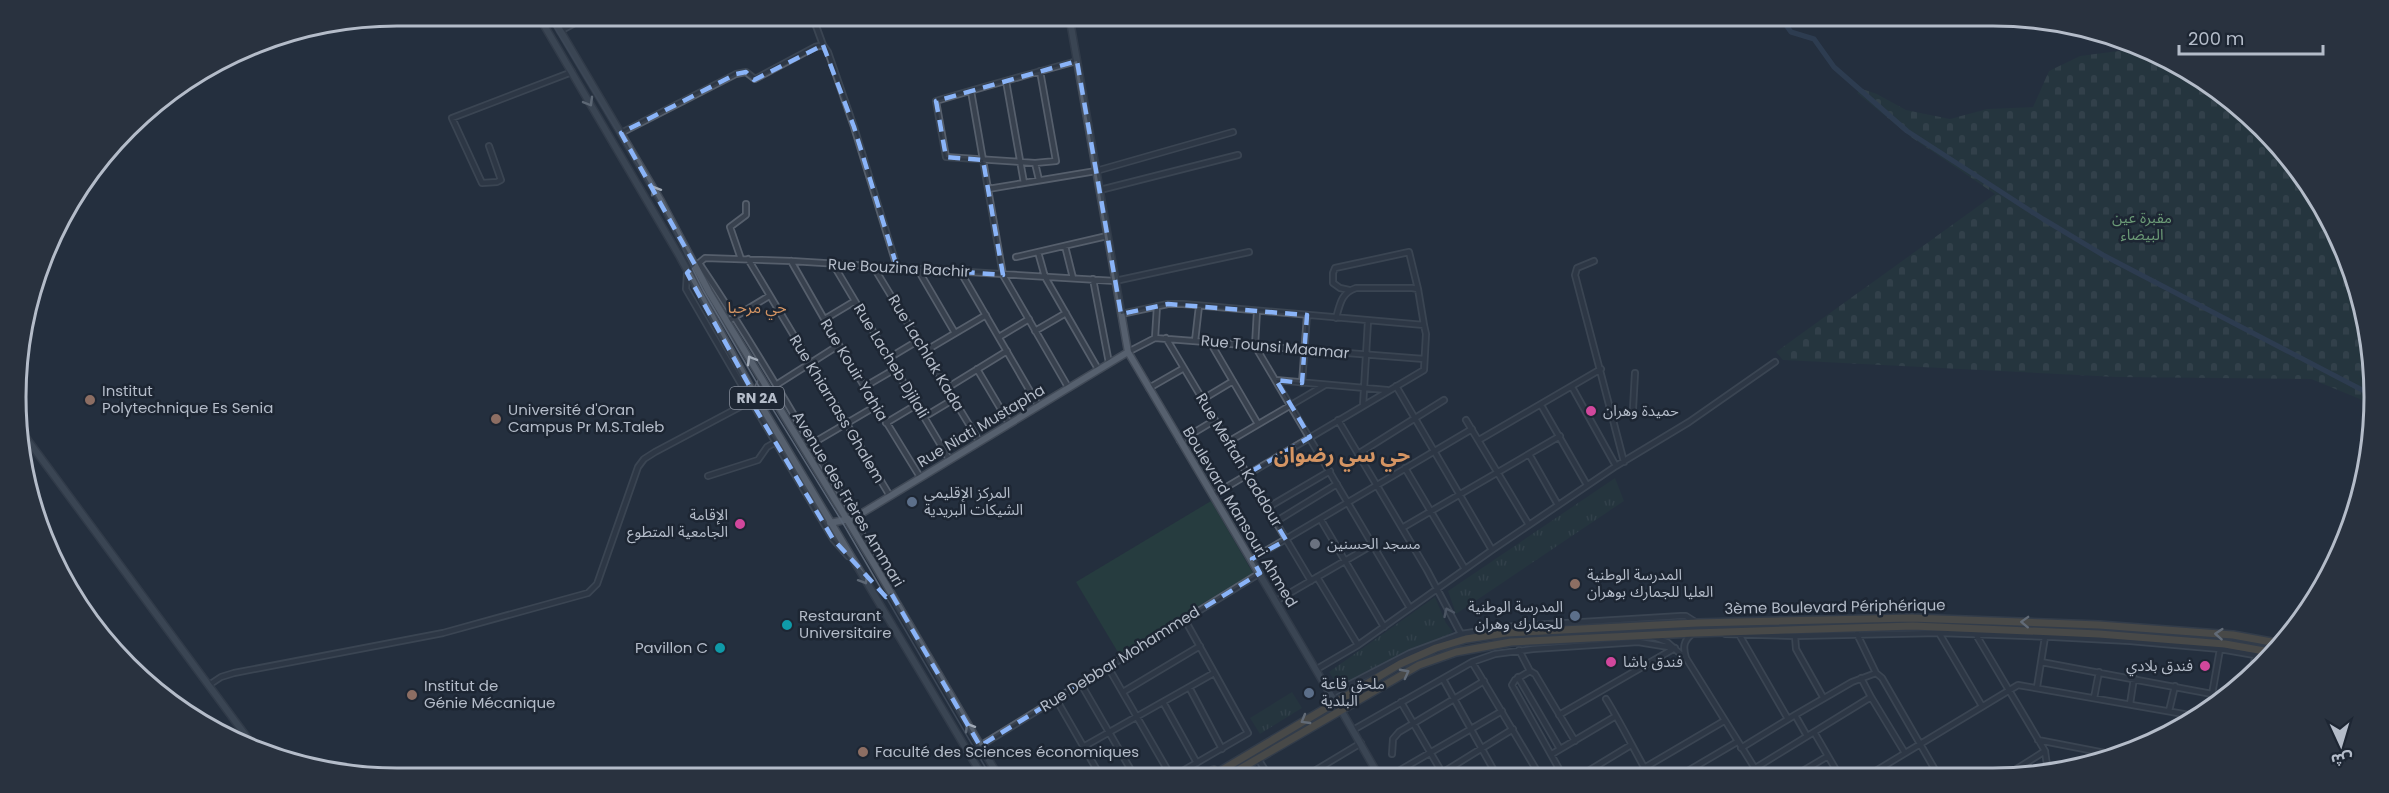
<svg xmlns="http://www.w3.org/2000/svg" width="2389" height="793" viewBox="0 0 2389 793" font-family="Poppins,'Noto Sans Arabic',sans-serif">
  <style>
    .grass { fill: url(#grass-tufts) }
    .cemetery { fill: url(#cemetery-stones) }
    .garden { fill: #263c3f }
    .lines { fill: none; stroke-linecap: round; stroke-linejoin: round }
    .canal { stroke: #394c67; stroke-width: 5 }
    .minor-casing { stroke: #565f6c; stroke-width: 8 }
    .major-casing { stroke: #414a57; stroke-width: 9 }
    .highway-casing { stroke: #434c59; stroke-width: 10 }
    .minor { stroke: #38414e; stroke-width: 4.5 }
    .major { stroke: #56606e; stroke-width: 6 }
    .highway { stroke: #746855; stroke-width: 7 }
    .tram { stroke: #5a6575; stroke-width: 1.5 }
    .oneway { stroke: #a1aab7 }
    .oneway2 { stroke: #7c8592 }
    .oneway3 { stroke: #aeb4bd }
    .marked { fill: none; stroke: #8ab4f8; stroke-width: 4.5; stroke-dasharray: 12 8; stroke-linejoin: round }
    .education-dot { fill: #8d6e63; stroke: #1d2633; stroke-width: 2 }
    .hotel-dot { fill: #d1479c; stroke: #1d2633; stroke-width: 2 }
    .service-dot { fill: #5c6f8a; stroke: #1d2633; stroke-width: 2 }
    .worship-dot { fill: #6b7280; stroke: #1d2633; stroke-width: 2 }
    .culture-dot { fill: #0f9aa8; stroke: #1d2633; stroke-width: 2 }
    .labels { text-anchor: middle; stroke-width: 5; stroke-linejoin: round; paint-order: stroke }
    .shield { fill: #1d2633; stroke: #878f9c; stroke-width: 1.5 }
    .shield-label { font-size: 14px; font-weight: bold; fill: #b4bcc9 }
    .park-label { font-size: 15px; fill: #6b9a76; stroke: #1d2633 }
    .street-label { font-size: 15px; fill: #b4bcc9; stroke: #1d2633 }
    .poi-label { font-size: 15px; fill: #b4bcc9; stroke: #1d2633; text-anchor: start }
    .neighbourhood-label { font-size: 16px; fill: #d59563; stroke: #1d2633 }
    .district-label { font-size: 21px; font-weight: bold; fill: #d59563; stroke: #1d2633 }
    .rim { fill: none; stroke: #b4bcc9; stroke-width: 3 }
  </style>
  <defs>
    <pattern id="grass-tufts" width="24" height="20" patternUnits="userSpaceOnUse" patternTransform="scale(1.5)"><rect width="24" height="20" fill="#263c3f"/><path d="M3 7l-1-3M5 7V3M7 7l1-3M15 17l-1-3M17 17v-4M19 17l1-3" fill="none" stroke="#435659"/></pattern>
    <pattern id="cemetery-stones" width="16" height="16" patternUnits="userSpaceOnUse" patternTransform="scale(1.5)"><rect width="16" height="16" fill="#263c3f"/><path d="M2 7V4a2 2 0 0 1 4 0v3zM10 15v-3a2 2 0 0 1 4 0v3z" fill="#435659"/></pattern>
  </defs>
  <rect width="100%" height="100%" fill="#242f3e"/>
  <path class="grass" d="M1615 478 1624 501 1456 614 1448 591Z
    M1435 597 1446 623 1453 632 1339 687 1329 672Z
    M1292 692 1302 708 1260 734 1250 718Z"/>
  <path class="cemetery" d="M2133 49 2224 94 2323 205 2371 346 2367 402 2311 379 2116 377 1783 360 1776 352 1995 194 1911 137 1857 93 1862 89 1877 94 1906 110 1950 119 1987 109 2033 107 2049 71 2080 56Z"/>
  <path class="garden" d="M1211 501 1253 573 1119 654 1076 582Z"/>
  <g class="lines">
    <path class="canal" d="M1779 15 1791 32 1814 39 1834 67 1907 131 2043 219 2103 255 2368 393"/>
    <defs>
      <path id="minor" d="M812 15 823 45
        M560 31 590 15
        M1040 71 1056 161 1035 163 946 157 936 101C983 87 1030 74 1077 61
        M1006 81 1024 183
        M971 91 1003 275 1068 387
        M621 133 736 74 746 72 755 79 815 47 823 45 828 52 854 127 897 267
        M489 146 501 180 497 182 482 183 452 118 572 72
        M1035 163 1039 180
        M988 189 1096 171 1233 132
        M1100 190 1238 155
        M1065 246 1073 278
        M1038 252 1045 277 1098 369
        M1016 257 1107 236
        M741 259 730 227 746 215V204
        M748 259 890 496
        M791 261 839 345 920 477
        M1594 261 1577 268 1575 275 1624 462
        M699 263C740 324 778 387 815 451 835 485 858 519 871 556
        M833 264 949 459
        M873 266 979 441
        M917 268 955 333
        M960 271 1038 405
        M1093 279 1109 363
        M1349 290 1340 288 1333 283V273L1335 268 1409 252 1418 289
        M1257 311 1255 346 1410 608
        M1121 314 1168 304H1183L1424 325 1426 334 1424 370 1213 495
        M1336 318C1340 304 1341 293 1356 288H1412L1418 289 1424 325
        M825 319 855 301
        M728 321 769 296
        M1035 331 1066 313
        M999 337 1029 319
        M1155 338 1157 306
        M1166 338 1311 581
        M1195 341 1199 306
        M1210 342 1258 424
        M925 351 986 315
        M1128 352 1155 338 1424 359
        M889 358 919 340
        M977 369 1009 423
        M1276 380 1387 390
        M1302 383 1307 315
        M776 385 839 345
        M1396 386 1492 550
        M864 387 895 369
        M1572 387 1616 466
        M947 388 1007 351
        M1149 388 1184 368
        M1203 399 1233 381
        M751 401 833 539 848 556
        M744 404 753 392 745 391 686 289 687 273 705 258 791 261 1115 281 1249 252
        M1541 405 1587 485
        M1363 406 1368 321
        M1613 416 1630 413 1633 409 1635 373
        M924 417 954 399
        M1338 420 1427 570 1461 634
        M1466 420 1529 525
        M886 423 916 405
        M1479 440 1601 369
        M1180 441 1215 420
        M1228 442 1325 385
        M808 446 876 406
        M1358 454 1444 400
        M1529 454 1558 505
        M1405 468 1465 569
        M708 476 758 460 767 447 776 442
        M1267 508 1330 471
        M1321 520 1384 627
        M1275 522 1337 484
        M1402 528 1560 436
        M1252 559 1472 429
        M1317 577 1358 645
        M1276 601 1374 544
        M1939 633 1982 706
        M1975 633 2045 751 2048 773
        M1692 634C1683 641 1683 648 1686 658L1759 775
        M1725 634 1795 636 1939 633 2053 637 2130 641 2220 649 2266 657
        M1857 634 1876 673
        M1651 636 1667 642 1684 657
        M1740 636 1788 719
        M1795 636 1796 649 1823 697
        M1519 650 1530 671 1515 680 1512 685 1563 776
        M1472 662 1540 776
        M2041 662 2212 694
        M1108 667 1171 776
        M1317 669 1358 645 1492 550 1616 466 1689 422 1775 362
        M1530 671 1535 674 1575 741
        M2250 676 2256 655
        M1518 677 1560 749
        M1861 678 1871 697
        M1443 679 1497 776
        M1081 684 1135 777
        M209 685 221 677 234 673 443 633 588 593 597 584 638 467 644 459 655 452 751 401 762 379
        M1189 687 1222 749
        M2037 687 2045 637
        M1123 692 1200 646
        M1331 694 1410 653 1461 634 1514 626 1681 616H1686L1697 623
        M2094 698 2099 672
        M1056 699 1101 777
        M1606 699C1622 725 1634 750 1649 776
        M1163 702 1197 763
        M1401 702 1444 776
        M2130 704 2134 678
        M2210 706 2220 649
        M2169 711 2175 686
        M1559 715 1675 648
        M1795 715 1852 682 1876 673 1882 678 1938 775
        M1353 730 1472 662 1495 654 1533 649 1638 642 1675 648
        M1814 732 1839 775
        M2038 740 2110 754
        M980 746 1260 573
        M1083 747 1214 673
        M1741 748 1795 715 1807 736
        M1392 754 1393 739 1399 732 1484 681
        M1552 754 1616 716
        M1258 759 1269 776
        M1644 768 1724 721
        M1442 773 1513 729
        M1681 775 1737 742
        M1744 775 1871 697 1905 753
        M1796 775 1828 756
        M1869 775 2018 685 2195 716
        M2007 775 2045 751
        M1174 776 1248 733 1185 620
        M1306 776 1361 743
        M1390 776 1502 711
        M1580 776 1631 745"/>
      <path id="major" d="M538 15 680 257 753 392 983 777
        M551 15 661 201 709 292 874 564 999 777
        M1069 15 1128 352 1335 702
        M24 435 252 744
        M830 523 854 518 1128 352
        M1341 710 1379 776"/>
      <path id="highway" d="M1203 776 1214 770
        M1212 776 1400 664 1436 648 1466 639 1506 633 1697 623 1911 618 2099 625 2233 635 2277 643
        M1228 776 1419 665 1456 652 1511 642 1694 633 1913 626 2099 634 2225 644 2270 652"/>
    </defs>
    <use href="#minor" class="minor-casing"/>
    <use href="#major" class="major-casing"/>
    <use href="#highway" class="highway-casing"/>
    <use href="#minor" class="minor"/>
    <use href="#major" class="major"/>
    <use href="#highway" class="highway"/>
    <path class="tram" d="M547 15 663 208 703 290 761 390 841 520 991 777"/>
  </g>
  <defs><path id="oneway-chevron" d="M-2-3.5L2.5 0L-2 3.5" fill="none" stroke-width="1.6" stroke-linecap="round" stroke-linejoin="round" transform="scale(1.5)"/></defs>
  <g class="oneway">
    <use href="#oneway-chevron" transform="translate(589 102) rotate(60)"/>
    <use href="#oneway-chevron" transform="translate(655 190) rotate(-121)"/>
    <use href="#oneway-chevron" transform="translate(751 360) rotate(-120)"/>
    <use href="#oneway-chevron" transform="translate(864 580) rotate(59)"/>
    <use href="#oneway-chevron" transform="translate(969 727) rotate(-121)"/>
  </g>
  <use class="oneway2" href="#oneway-chevron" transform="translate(1448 612) rotate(-115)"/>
  <g class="oneway3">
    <use href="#oneway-chevron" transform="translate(2025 622) rotate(-178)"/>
    <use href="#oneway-chevron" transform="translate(2219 634) rotate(-176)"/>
    <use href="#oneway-chevron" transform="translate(1405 673) rotate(-28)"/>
    <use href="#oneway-chevron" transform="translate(1305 720) rotate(150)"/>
  </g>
  <path d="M0 0H2389V793H0ZM823 45 854 127 897 267 1003 275 983 160 946 157 936 101 1077 61 1121 314 1168 304 1307 315 1302 383 1276 380 1310 437 1247 474 1286 540 1252 559 1260 573 980 746 891 593 886 597 833 539 751 401 756 398 687 273 695 265 621 133 736 74 746 72 754 80Z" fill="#242f3e" fill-opacity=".55" fill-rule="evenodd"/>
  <path class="marked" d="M823 45 854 127 897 267 1003 275 983 160 946 157 936 101 1077 61 1121 314 1168 304 1307 315 1302 383 1276 380 1310 437 1247 474 1286 540 1252 559 1260 573 980 746 891 593 886 597 833 539 751 401 756 398 687 273 695 265 621 133 736 74 746 72 754 80Z"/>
  <g class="education-dot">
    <circle cx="90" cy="400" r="6"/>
    <circle cx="496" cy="419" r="6"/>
    <circle cx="1575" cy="584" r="6"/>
    <circle cx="412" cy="695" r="6"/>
    <circle cx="863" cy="752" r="6"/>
  </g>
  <g class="hotel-dot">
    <circle cx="1591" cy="411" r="6"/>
    <circle cx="740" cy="524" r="6"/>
    <circle cx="1611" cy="662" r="6"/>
    <circle cx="2205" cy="666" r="6"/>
  </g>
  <g class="service-dot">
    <circle cx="912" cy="502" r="6"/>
    <circle cx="1575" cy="616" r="6"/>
    <circle cx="1309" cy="693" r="6"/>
  </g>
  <circle class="worship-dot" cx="1315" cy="544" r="6"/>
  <g class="culture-dot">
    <circle cx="787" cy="625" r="6"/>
    <circle cx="720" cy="648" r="6"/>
  </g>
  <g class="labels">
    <rect class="shield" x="730" y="387" width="54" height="22" rx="4.5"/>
    <g class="shield-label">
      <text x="757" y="403">RN 2A</text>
    </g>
    <g class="park-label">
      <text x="2142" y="223">مقبرة عين<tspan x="2142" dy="17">البيضاء</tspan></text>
    </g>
    <g class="street-label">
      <text transform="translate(899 268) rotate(3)" y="5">Rue Bouzina Bachir</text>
      <text transform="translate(1275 347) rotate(5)" y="5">Rue Tounsi Maamar</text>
      <text transform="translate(926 353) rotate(59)" y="5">Rue Lachlak Kada</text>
      <text transform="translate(891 361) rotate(59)" y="5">Rue Lacheb Djilali</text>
      <text transform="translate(854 370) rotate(59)" y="5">Rue Kouir Yahia</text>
      <text transform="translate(837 409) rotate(59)" y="5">Rue Khiarnass Ghalem</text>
      <text transform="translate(981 426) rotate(-31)" y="5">Rue Niati Mustapha</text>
      <text transform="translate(1239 460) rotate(59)" y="5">Rue Meftah Kaddour</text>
      <text transform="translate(848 499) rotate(59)" y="5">Avenue des Frères Ammari</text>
      <text transform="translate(1240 517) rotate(59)" y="5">Boulevard Mansouri Ahmed</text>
      <text transform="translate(1835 607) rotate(-1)" y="5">3ème Boulevard Périphérique</text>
      <text transform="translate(1120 659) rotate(-32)" y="5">Rue Debbar Mohammed</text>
    </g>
    <g class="poi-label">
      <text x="102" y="396">Institut<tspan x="102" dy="17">Polytechnique Es Senia</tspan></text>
      <text x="508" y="415">Université d'Oran<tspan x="508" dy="17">Campus Pr M.S.Taleb</tspan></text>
      <text x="1603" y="416">حميدة وهران</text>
      <text x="924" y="498">المركز الإقليمي<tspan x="924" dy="17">الشيكات البريدية</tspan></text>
      <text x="728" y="520" text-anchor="end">الإقامة<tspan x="728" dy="17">الجامعية المتطوع</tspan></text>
      <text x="1327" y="549">مسجد الحسنين</text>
      <text x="1587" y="580">المدرسة الوطنية<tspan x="1587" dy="17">العليا للجمارك بوهران</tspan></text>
      <text x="1563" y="612" text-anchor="end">المدرسة الوطنية<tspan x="1563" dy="17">للجمارك وهران</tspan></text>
      <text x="799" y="621">Restaurant<tspan x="799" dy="17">Universitaire</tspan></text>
      <text x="708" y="653" text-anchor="end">Pavillon C</text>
      <text x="1623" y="667">فندق باشا</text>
      <text x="2193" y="671" text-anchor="end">فندق بلادي</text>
      <text x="1321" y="689">ملحق قاعة<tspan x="1321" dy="17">البلدية</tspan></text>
      <text x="424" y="691">Institut de<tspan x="424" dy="17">Génie Mécanique</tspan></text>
      <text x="875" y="757">Faculté des Sciences économiques</text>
    </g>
    <g class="neighbourhood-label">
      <text x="757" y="313">حي مرحبا</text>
    </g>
    <g class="district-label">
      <text x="1342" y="462">حي سي رضوان</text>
    </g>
  </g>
  <path d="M0 0H2389V793H0ZM397 26H1993A371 371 0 0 1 2364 397V397A371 371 0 0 1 1993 768H397A371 371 0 0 1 26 397V397A371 371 0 0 1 397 26Z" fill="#29323f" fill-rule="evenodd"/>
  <path class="rim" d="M397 26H1993A371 371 0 0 1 2364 397V397A371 371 0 0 1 1993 768H397A371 371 0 0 1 26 397V397A371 371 0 0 1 397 26Z"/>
  <g transform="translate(2341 745) rotate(176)" stroke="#1d2633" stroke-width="4.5" paint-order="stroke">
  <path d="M0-4.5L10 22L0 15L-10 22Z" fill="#b4bcc9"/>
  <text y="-9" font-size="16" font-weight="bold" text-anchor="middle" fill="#b4bcc9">ش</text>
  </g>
  <path d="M2179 45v9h144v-9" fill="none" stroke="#b4bcc9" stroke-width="3"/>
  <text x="2188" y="45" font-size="18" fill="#b4bcc9" stroke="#1d2633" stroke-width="4.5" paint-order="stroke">200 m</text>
</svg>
